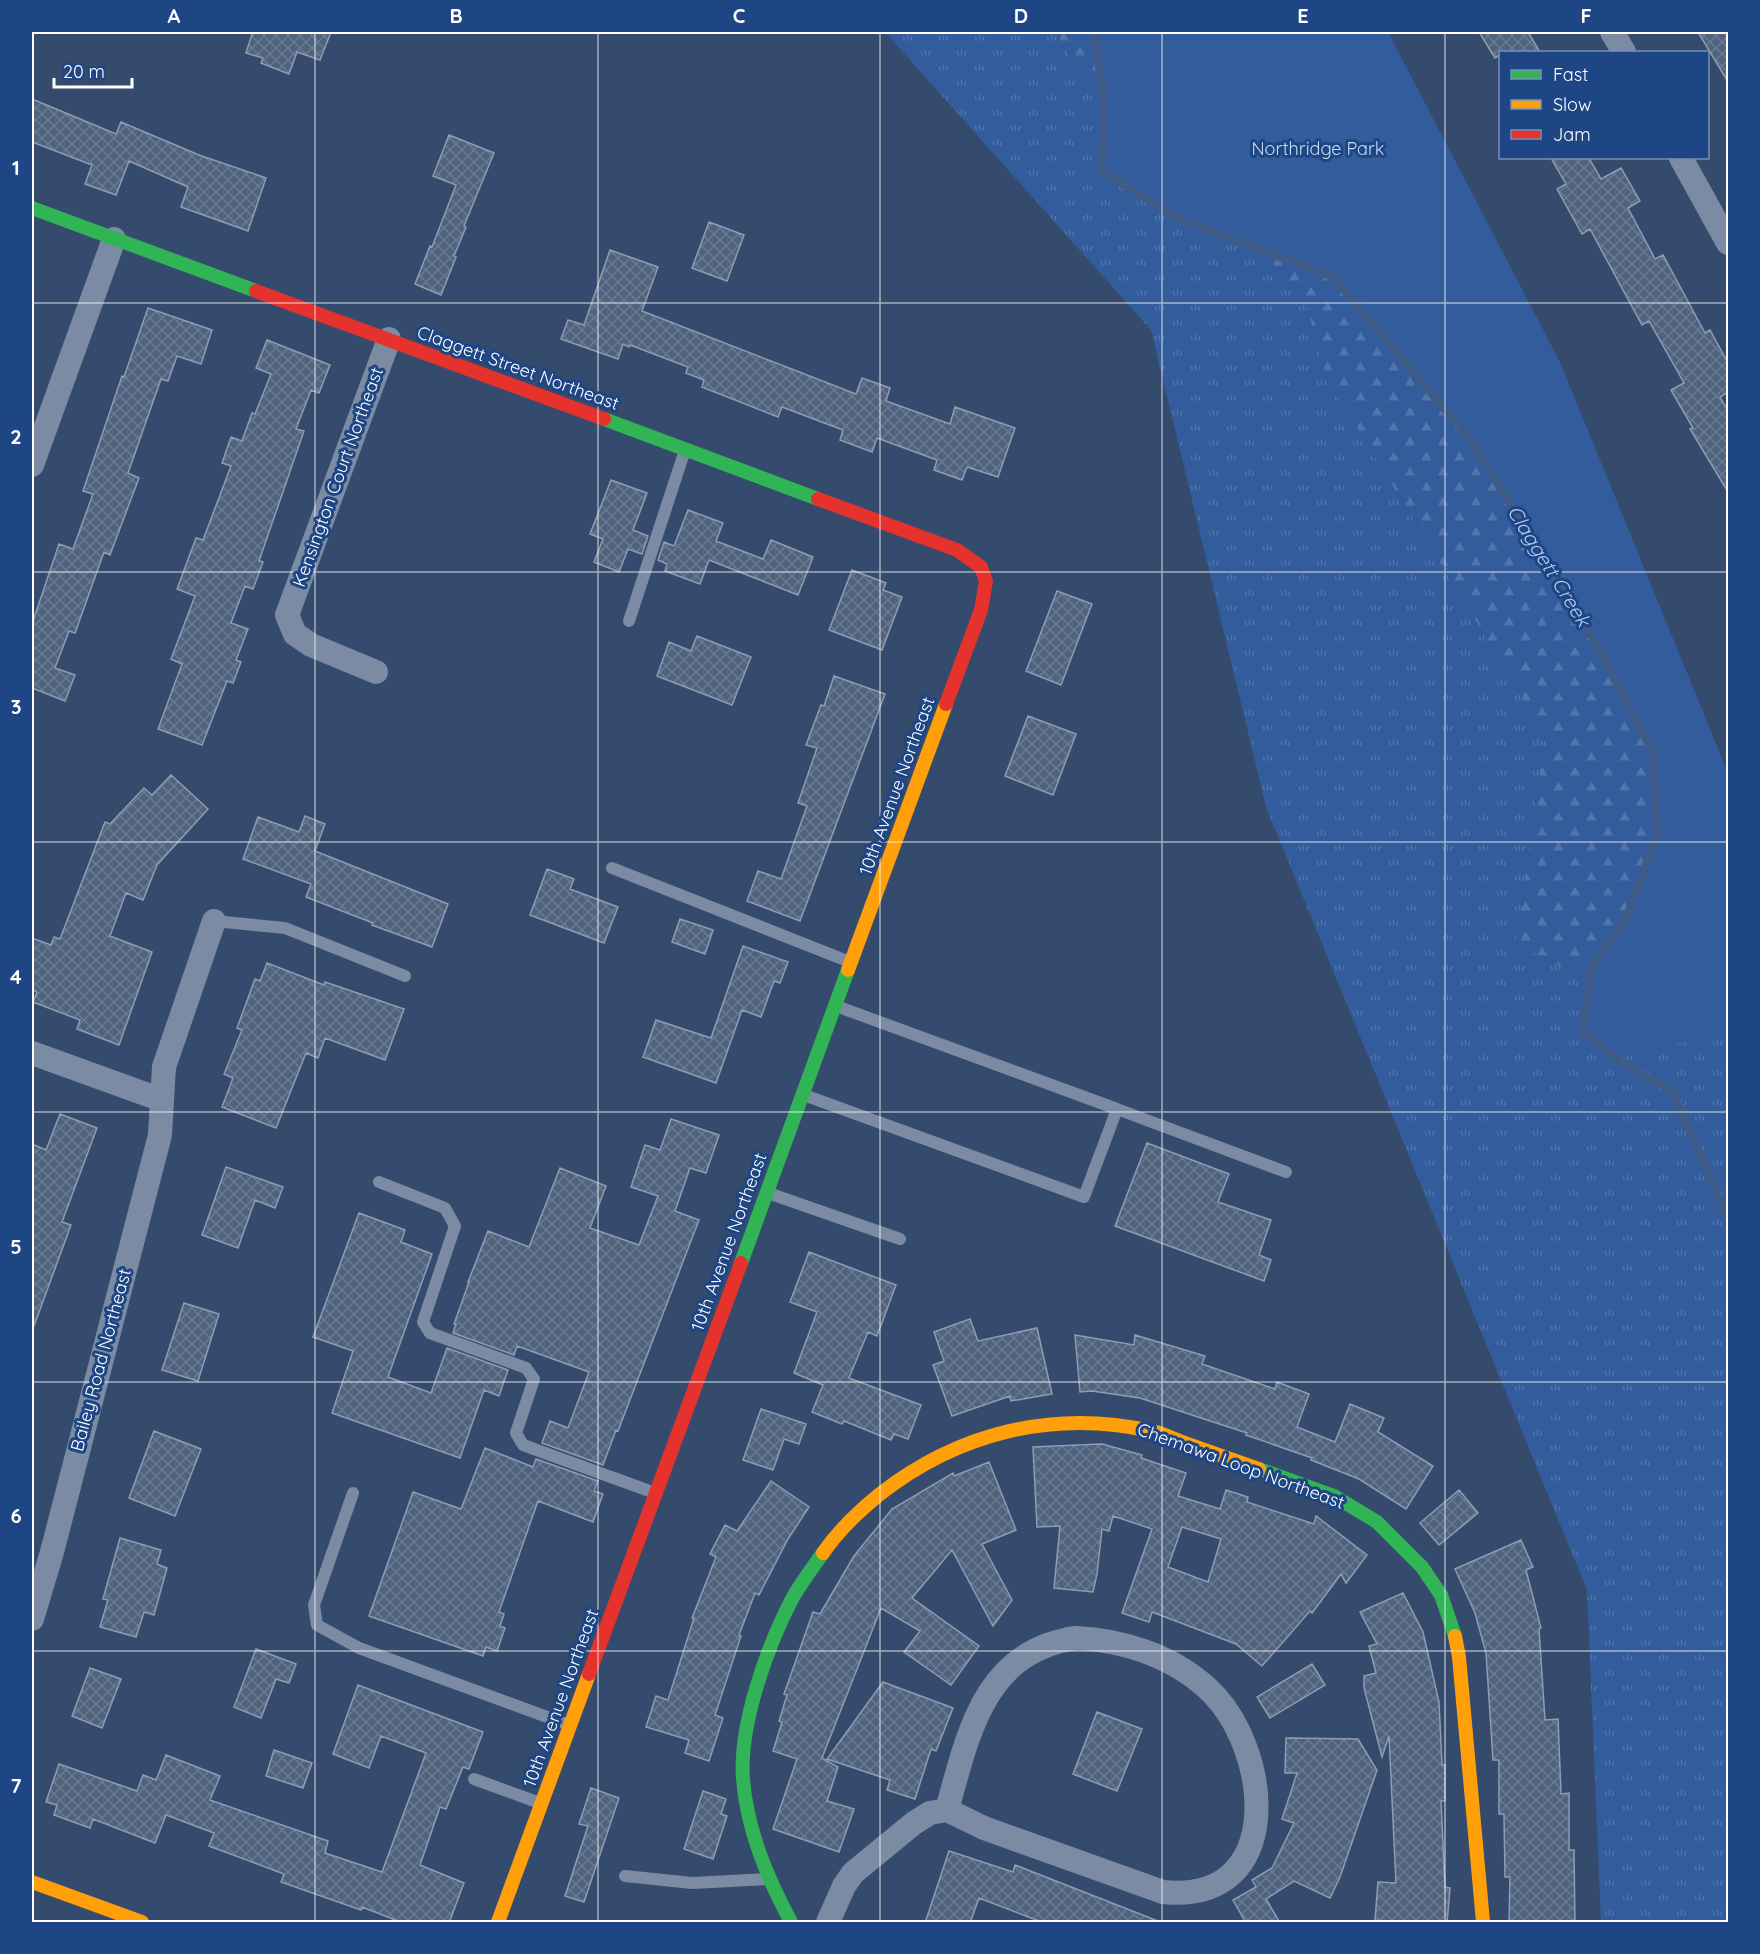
<svg xmlns="http://www.w3.org/2000/svg" width="1760" height="1954" viewBox="0 0 1760 1954" font-family="Quicksand,sans-serif">
  <style>
    .grass { fill: url(#grass-tufts) }
    .forest { fill: url(#forest-firs) }
    .park { fill: #325c9b }
    .lines { fill: none; stroke-linecap: round; stroke-linejoin: round }
    .stream { stroke: #3f5b88; stroke-width: 8 }
    .building { fill: url(#building-cross-hatch); stroke: #8f9cb1; stroke-width: 1.5; fill-rule: evenodd }
    .lane { stroke: #7b8ba3; stroke-width: 12 }
    .street { stroke: #7b8ba3; stroke-width: 24 }
    .fast { stroke: #30b455; stroke-width: 14 }
    .slow { stroke: #ff9f0a; stroke-width: 14 }
    .jam { stroke: #e5322d; stroke-width: 14 }
    .grid { fill: none; stroke: #fff; stroke-width: 1.5; stroke-opacity: 0.55 }
    .labels { text-anchor: middle; stroke-width: 6; stroke-linejoin: round; paint-order: stroke }
    .park-label { font-size: 18px; fill: #cadcf7; stroke: #1e4684 }
    .street-label { font-size: 18px; fill: #fff; stroke: #1e4684 }
    .water-label { font-size: 20px; font-style: italic; fill: #b1cbf1; stroke: #1e4684 }
    .neatline { fill: none; stroke: #fff; stroke-width: 2 }
    .grid-label { font-size: 20px; text-anchor: middle; font-weight: bold; fill: #fff }
  </style>
  <defs>
    <pattern id="grass-tufts" width="24" height="20" patternUnits="userSpaceOnUse" patternTransform="scale(1.5)"><rect width="24" height="20" fill="#325c9b"/><path d="M3 7l-1-3M5 7V3M7 7l1-3M15 17l-1-3M17 17v-4M19 17l1-3" fill="none" stroke="#5174aa"/></pattern>
    <pattern id="forest-firs" width="22" height="20" patternUnits="userSpaceOnUse" patternTransform="scale(1.5)"><rect width="22" height="20" fill="#325c9b"/><path d="M5 1l3.5 6h-7zM16 11l3.5 6h-7z" fill="#5174aa"/></pattern>
    <pattern id="building-cross-hatch" width="8" height="8" patternUnits="userSpaceOnUse" patternTransform="scale(1.5)"><rect width="8" height="8" fill="#50637e"/><path d="M0 0l8 8M0 8l8-8" fill="none" stroke="#6a7a91"/></pattern>
  </defs>
  <rect width="100%" height="100%" fill="#354b6d"/>
  <path class="grass" d="M885 32H1059L1061 45 1146 152 1304 292 1327 379 1545 733 1516 944 1701 1038H1728V1922H1601L1587 1590 1266 807 1151 330Z"/>
  <path class="forest" d="M1059 32H1388L1728 777V1038H1701L1516 944 1545 733 1327 379 1303 292 1146 152 1061 45Z"/>
  <path class="park" d="M1093 32H1388L1560 362 1728 773V1032L1616 1058 1583 1031 1591 969 1627 917 1657 833 1653 753 1591 635 1471 440 1333 277 1177 218 1102 171 1104 96Z"/>
  <g class="lines">
    <path class="stream" d="M1093 32 1104 96 1102 171 1177 218 1333 277 1471 440 1591 635 1653 753 1657 833 1627 917 1591 969 1583 1031 1616 1058 1673 1092 1728 1219"/>
  </g>
  <path class="building" d="M250 32H331L320 60 297 52 289 74 261 63 263 58 246 53 252 34Z
    M1479 32H1528L1540 52H1500V55L1495 58Z
    M1698 32H1728V82Z
    M32 99 116 134 121 122 199 155 266 178 248 231 181 207 188 187 129 161 116 195 85 184 92 165 32 142Z
    M449 135 494 153 464 226 466 227 454 256 456 257 441 295 415 284 430 246 432 247 456 185 433 176Z
    M1551 158H1589L1601 179 1621 168 1640 201 1628 208 1655 259 1663 255 1705 333 1710 330 1728 363V392L1720 397 1728 411V492L1690 429 1693 428 1671 390 1684 383 1649 321 1642 325 1590 229 1582 234 1557 189 1566 184Z
    M709 222 744 235 727 281 692 268Z
    M610 250 658 267 642 311 856 394 862 378 890 388 886 401 950 424 955 407 1015 428 998 477 967 467 962 480 934 470 937 460 877 438 872 452 840 440 843 430 782 407 778 417 702 387 704 380 686 373 688 367 630 345 629 347 623 344 618 359 561 339 568 320 584 325Z
    M148 308 212 330 201 364 177 356 168 381 161 379 128 473 139 478 110 555 104 552 75 633 69 631 55 668 75 675 65 701 32 688V624L59 544 73 549 93 494 83 491 122 376 124 377Z
    M267 340 330 365 319 393 311 390 296 429 304 431 259 561 263 562 253 589 245 586 231 623 248 629 236 660 241 662 233 683 227 681 202 745 158 729 182 664 171 659 195 596 177 589 196 538 203 540 231 466 222 463 231 437 242 441 252 413 255 414 271 374 256 368Z
    M611 480 647 493 633 530 648 536 642 554 628 549 619 572 594 562 603 539 590 534Z
    M688 510 723 523 716 541 763 559 771 540 813 557 798 595 709 560 700 584 665 571 667 564 658 560 664 542 674 546Z
    M852 570 886 583 883 590 902 597 882 650 829 630Z
    M1057 591 1092 604 1061 685 1026 671Z
    M697 636 751 657 732 705 657 676 669 642 691 651Z
    M834 676 885 694 800 921 747 901 758 871 781 879 807 806 798 803 817 748 806 745 821 705 824 706Z
    M1028 716 1076 734 1053 795 1005 776Z
    M171 775 208 809 157 865 143 900 126 893 110 936 152 952 119 1045 77 1029 80 1020 33 1002 37 992 32 989V938L51 945 54 937 60 939 105 822 110 824 144 788 152 795Z
    M305 816 325 824 315 851 448 904 432 947 372 925 373 923 306 897 311 884 243 859 258 817 299 832Z
    M547 869 574 879 570 889 618 907 604 943 530 915Z
    M680 919 713 930 705 954 672 942Z
    M743 946 788 962 780 983 774 981 761 1017 742 1010 716 1083 643 1057 656 1020 711 1038Z
    M267 963 324 985 325 982 404 1009 385 1060 325 1038 318 1058 306 1053 276 1128 222 1107 233 1078 224 1074 242 1030 237 1028 255 979 260 981Z
    M60 1114 97 1128 62 1222 71 1225 34 1326 32 1325V1144L46 1150Z
    M671 1119 719 1135 706 1173 690 1168 675 1211 699 1220 618 1431 616 1430 603 1465 542 1443 550 1421 568 1428 589 1372 517 1346 514 1355 453 1333 456 1324H454L469 1282H468L488 1231 529 1247 560 1168 606 1186 590 1228 639 1245 658 1196 631 1187 645 1145 660 1150Z
    M1147 1143 1229 1174 1218 1202 1271 1220 1259 1255 1271 1260 1264 1281 1115 1226Z
    M226 1167 283 1187 275 1208 255 1200 238 1248 202 1235Z
    M359 1213 405 1230 401 1242 432 1254 388 1377 431 1393 447 1348 508 1370 499 1396 484 1390 460 1458 332 1413 353 1351 313 1337Z
    M809 1252 896 1285 877 1336 868 1332 849 1378 921 1405 908 1439 894 1434 891 1440 844 1421 842 1424 812 1412 823 1385 794 1373 817 1312 790 1302Z
    M184 1303 219 1314 198 1381 162 1370Z
    M970 1319 978 1341 1037 1328 1052 1394 1011 1401 1010 1396 952 1416 933 1365 944 1361 934 1332Z
    M1075 1335 1134 1345 1135 1335 1205 1356 1202 1364 1275 1389 1277 1382 1309 1394 1297 1427 1335 1442 1350 1404 1384 1418 1378 1432 1433 1466 1406 1509 1359 1479 1311 1460 1312 1458 1246 1435 1247 1433 1140 1398 1092 1391 1080 1392Z
    M761 1409 806 1424 799 1444 784 1439 773 1470 743 1460Z
    M154 1431 201 1449 175 1516 129 1498Z
    M1102 1444 1142 1455 1141 1458 1186 1473 1178 1496 1220 1509 1226 1490 1248 1497 1247 1502 1314 1524 1316 1516 1367 1555 1346 1583 1341 1574 1312 1613 1310 1611 1262 1666 1236 1644 1152 1612 1149 1622 1122 1613 1152 1529 1113 1516 1109 1531 1102 1529 1097 1574 1093 1592 1054 1588 1060 1526 1037 1527 1033 1447ZM1182 1527 1221 1539 1208 1582 1168 1567Z
    M485 1448 533 1467 536 1459 598 1481 594 1491 603 1494 593 1522 538 1501 499 1612 504 1614 500 1626 505 1628 497 1651 486 1647 483 1656 369 1616 413 1492 461 1509Z
    M989 1462 1016 1530 982 1544 1012 1600 993 1626 952 1550 912 1598 979 1646 951 1685 904 1652 920 1631 881 1608 822 1758 838 1767 827 1801 854 1809 839 1852 773 1829 797 1759 773 1751 782 1722 779 1721 787 1695 784 1694 813 1612 820 1614 854 1556 892 1509 953 1473 954 1476Z
    M771 1481 809 1507 788 1539 759 1595 755 1593 739 1635 741 1636 715 1715 723 1718 709 1761 685 1753 689 1740 646 1727 656 1696 668 1700 694 1618H692L716 1557 710 1554 725 1525 737 1531Z
    M1459 1490 1478 1513 1439 1545 1420 1523Z
    M120 1538 161 1550 157 1564 167 1568 154 1615 144 1612 136 1637 100 1627 108 1600 103 1599Z
    M1521 1540 1533 1567 1526 1570 1541 1628 1539 1629 1545 1720 1558 1719 1561 1794 1569 1793V1850H1574L1575 1923H1509L1510 1877H1505L1504 1814H1499V1760H1493L1486 1653 1475 1613 1455 1569Z
    M1403 1593 1423 1632 1439 1702 1442 1765H1445V1801H1441L1445 1887 1450 1888 1447 1923H1403L1375 1920 1378 1882 1396 1883 1389 1736 1382 1757 1364 1688V1676L1376 1673 1369 1646 1377 1644 1360 1612Z
    M256 1649 296 1664 289 1683 276 1679 261 1718 234 1707Z
    M1312 1664 1325 1685 1270 1718 1257 1697Z
    M90 1668 121 1679 102 1728 72 1716Z
    M883 1682 953 1708 936 1751 931 1749 915 1799 887 1790 890 1780 827 1759Z
    M358 1685 483 1732 469 1769 463 1767 446 1809 440 1807 420 1865 464 1883 449 1923H403L362 1907 361 1910 281 1882 284 1874 209 1846 214 1833 166 1815 155 1843 93 1819 90 1828 54 1815 57 1805 46 1802 59 1764 137 1791 143 1775 156 1780 166 1755 220 1776 210 1800 328 1841 325 1853 382 1872 426 1753 381 1736 369 1768 333 1754Z
    M1097 1712 1142 1729 1117 1791 1073 1774Z
    M1286 1738 1358 1739 1377 1770 1340 1877 1330 1898 1294 1881 1266 1899 1280 1923H1246L1233 1900 1256 1887 1252 1880 1272 1868 1294 1823 1282 1819 1297 1773H1285Z
    M274 1750 312 1763 303 1788 266 1776Z
    M591 1788 619 1798 584 1902 565 1896 588 1826 579 1824Z
    M703 1791 726 1799 721 1814 727 1816 713 1859 684 1849Z
    M949 1851 1013 1872 1015 1865 1158 1921V1923H1044L979 1898 970 1923H925Z"/>
  <g class="lines">
    <path class="lane" d="M629 621 685 450
      M612 868 850 962
      M214 921 285 928 405 976
      M804 1095 1084 1197 1117 1109 836 1006
      M1117 1109 1286 1172
      M379 1182 445 1208 455 1226 423 1322 430 1333 526 1368 534 1379 516 1433 523 1445 655 1493
      M768 1193 900 1239
      M353 1493 314 1605 317 1625 359 1648 569 1725
      M474 1779 540 1803
      M625 1876 692 1883 769 1879"/>
    <path class="street" d="M1612 32 1624 52
      M1681 158 1728 243
      M32 465 114 239
      M376 672 311 645 295 634 287 615 389 339
      M32 1053 162 1100
      M32 1619 52 1552 160 1135 164 1067 214 921
      M1076 1638C1122 1640 1170 1655 1206 1687 1272 1746 1288 1905 1163 1892L984 1828 947 1810C968 1734 984 1651 1076 1638Z
      M828 1922 844 1886 853 1873 914 1823 930 1813 947 1810"/>
    <path class="fast" d="M32 208 256 291
      M604 419 818 499
      M741 1263 848 970
      M1259 1469 1334 1496 1377 1522 1422 1567 1441 1595 1455 1636
      M791 1922C767 1877 747 1830 743 1779 739 1725 767 1647 792 1599 801 1583 812 1568 823 1553"/>
    <path class="slow" d="M848 970 946 704
      M823 1553C838 1531 859 1511 880 1494 958 1433 1053 1409 1151 1431 1162 1433 1174 1439 1185 1443 1210 1452 1234 1460 1259 1469
      M1455 1636 1459 1657 1483 1922
      M32 1882 142 1922
      M498 1922 589 1674"/>
    <path class="jam" d="M256 291 604 419
      M818 499 957 550 981 567 986 581 981 610 946 704
      M589 1674 741 1263"/>
  </g>
  <path class="grid" d="M315 32V1922M598 32V1922M880 32V1922M1162 32V1922M1445 32V1922M32 303H1728M32 572H1728M32 842H1728M32 1112H1728M32 1382H1728M32 1651H1728"/>
  <g class="labels">
    <g class="park-label">
      <text x="1318" y="155">Northridge Park</text>
    </g>
    <g class="street-label">
      <text transform="translate(518 368) rotate(20)" y="6">Claggett Street Northeast</text>
      <text transform="translate(338 477) rotate(-70)" y="6">Kensington Court Northeast</text>
      <text transform="translate(897 786) rotate(-70)" y="6">10th Avenue Northeast</text>
      <text transform="translate(729 1242) rotate(-70)" y="6">10th Avenue Northeast</text>
      <text transform="translate(101 1360) rotate(-75)" y="6">Bailey Road Northeast</text>
      <text transform="translate(1241 1466) rotate(20)" y="6">Chemawa Loop Northeast</text>
      <text transform="translate(561 1698) rotate(-70)" y="6">10th Avenue Northeast</text>
    </g>
    <g class="water-label">
      <text transform="translate(1549 566) rotate(58)" y="7">Claggett Creek</text>
    </g>
  </g>
  <rect width="1760" height="1954" fill="none" stroke="#1e4684" stroke-width="66"/>
  <rect x="1499" y="51" width="210" height="108" fill="#1e4684" stroke="#7890b5" stroke-width="1.5"/>
  <rect x="1511" y="70" width="30" height="9" fill="#30b455" stroke="#7890b5" stroke-width="1.5"/>
  <text x="1553" y="81" font-size="18" fill="#ffffff">Fast</text>
  <rect x="1511" y="100" width="30" height="9" fill="#ff9f0a" stroke="#7890b5" stroke-width="1.5"/>
  <text x="1553" y="111" font-size="18" fill="#ffffff">Slow</text>
  <rect x="1511" y="130" width="30" height="9" fill="#e5322d" stroke="#7890b5" stroke-width="1.5"/>
  <text x="1553" y="141" font-size="18" fill="#ffffff">Jam</text>
  <path d="M54 78v9h78v-9" fill="none" stroke="#ffffff" stroke-width="3"/>
  <text x="63" y="78" font-size="18" fill="#ffffff" stroke="#1e4684" stroke-width="4.5" paint-order="stroke">20 m</text>
  <rect x="33" y="33" width="1694" height="1888" class="neatline"/>
  <g class="grid-label">
    <text x="174" y="23">A</text>
    <text x="456" y="23">B</text>
    <text x="739" y="23">C</text>
    <text x="1021" y="23">D</text>
    <text x="1303" y="23">E</text>
    <text x="1586" y="23">F</text>
    <text x="16" y="175">1</text>
    <text x="16" y="444">2</text>
    <text x="16" y="714">3</text>
    <text x="16" y="984">4</text>
    <text x="16" y="1254">5</text>
    <text x="16" y="1523">6</text>
    <text x="16" y="1793">7</text>
  </g>
</svg>
